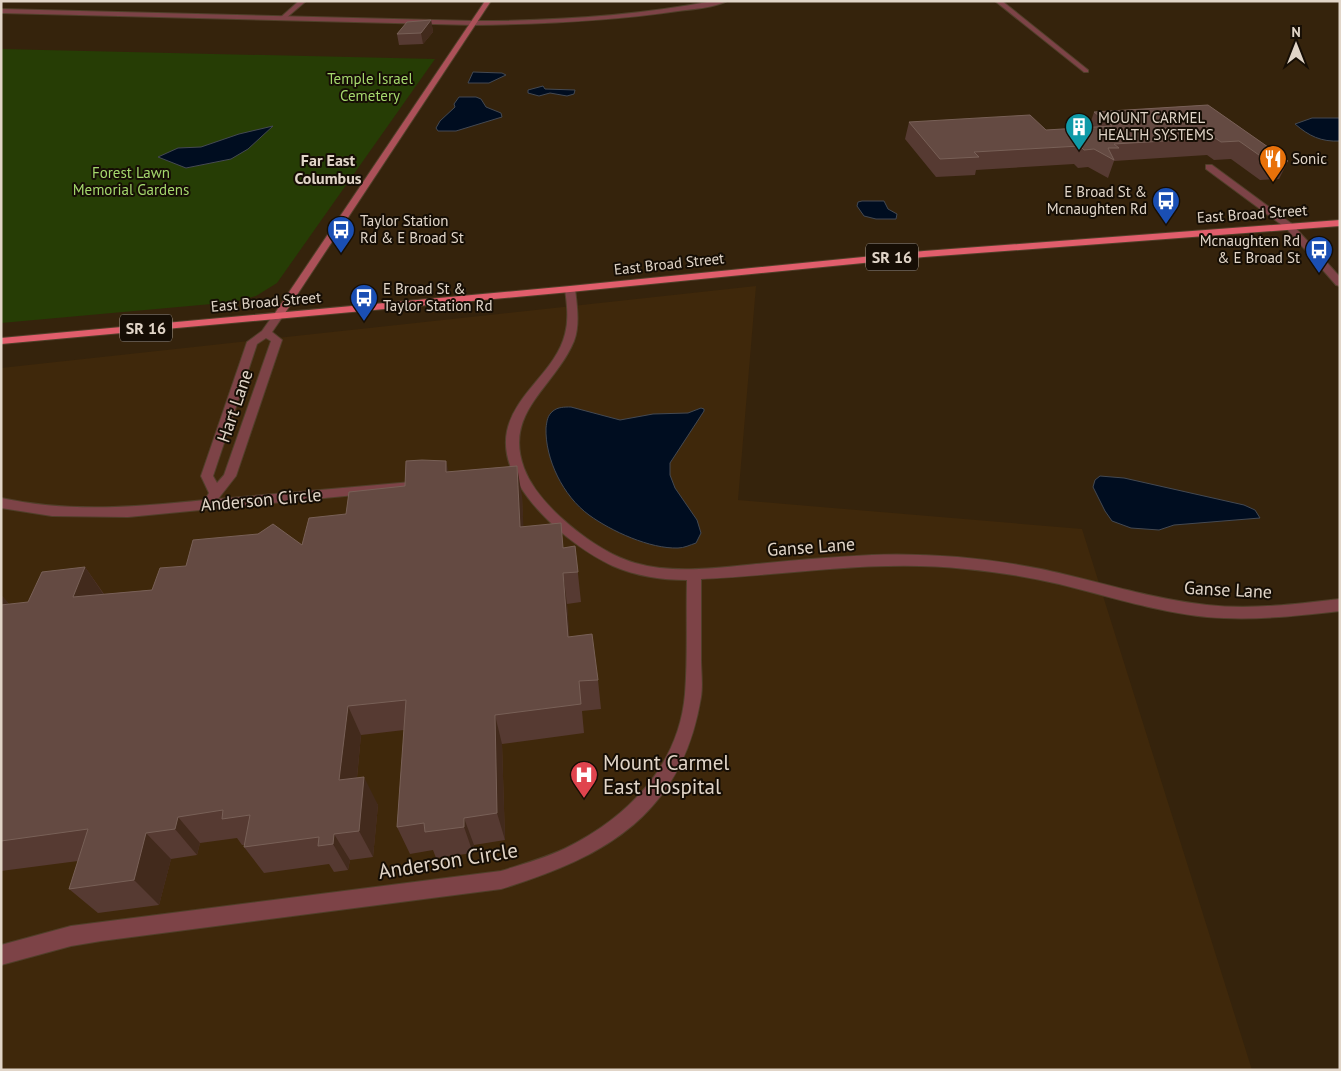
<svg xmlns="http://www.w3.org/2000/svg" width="1341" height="1071" viewBox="0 0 1341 1071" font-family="'PT Sans',sans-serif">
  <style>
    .built { fill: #3f280b }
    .green { fill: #263d05 }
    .water { fill: #000d20; stroke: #444952 }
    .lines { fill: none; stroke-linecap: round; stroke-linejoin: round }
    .minor-casing { stroke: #513f2a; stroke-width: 2 }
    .tertiary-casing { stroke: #513f2a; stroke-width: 2 }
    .secondary-casing { stroke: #513f2a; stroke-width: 2 }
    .trunk-casing { stroke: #513f2a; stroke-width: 2 }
    .minor { fill: #7d4347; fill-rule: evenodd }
    .tertiary { fill: #7d4347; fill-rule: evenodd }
    .secondary { fill: #ac5159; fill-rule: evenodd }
    .trunk { fill: #e15e6c; fill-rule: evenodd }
    .wall { fill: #563a32 }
    .shaded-wall { fill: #422a1c }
    .building { fill: #644a42; stroke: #786057 }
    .labels { text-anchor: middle; stroke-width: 4; stroke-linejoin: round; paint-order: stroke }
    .far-park-label { font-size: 15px; fill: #a5d86d; stroke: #160e05 }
    .far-poi-label { font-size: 15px; fill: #e1d5c8; stroke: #160e05; text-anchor: start }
    .far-street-label { font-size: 15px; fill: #e1d5c8; stroke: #160e05 }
    .far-quarter-label { font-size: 16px; font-weight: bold; fill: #e1d5c8; stroke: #160e05 }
    .shield { fill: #160e05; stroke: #a4998e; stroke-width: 1 }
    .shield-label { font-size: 16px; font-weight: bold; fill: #e1d5c8 }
    .street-label { font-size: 18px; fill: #e1d5c8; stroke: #160e05 }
    .near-poi-label { font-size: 21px; fill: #e1d5c8; stroke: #160e05; text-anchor: start }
    .near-street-label { font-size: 21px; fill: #e1d5c8; stroke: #160e05 }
  </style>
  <rect width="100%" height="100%" fill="#35230c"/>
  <path class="built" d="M756 286 738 500 1082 529 1252 1070H1V368Z"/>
  <path class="green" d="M1 49 435 59 277 283 256 296 234 302 1 323Z"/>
  <path class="water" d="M473 72 502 73 506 75 489 83H468Z
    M543 86 545 89 575 90 574 94 567 96 550 93 539 96 528 93V90Z
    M459 97H476L481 99 486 107 501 113 502 117 456 131H438L436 128 440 121 455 107 454 104Z
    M1312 118H1340V141C1321 142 1309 136 1295 124Z
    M273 126 248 149 231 159 186 168 158 157 178 148 201 147 239 134Z
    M862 201H884L888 209 897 214 896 219H876L864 216 857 206 858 202Z
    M571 407 620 420 653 414 688 413 701 408 704 409V411L670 463V475L675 488 697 520 701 533 696 543C690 545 684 548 678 548 650 549 611 531 589 515 563 496 545 459 546 428 547 421 547 416 553 411 558 407 564 407 571 407Z
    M1100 476 1124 478 1244 505 1255 510 1260 518 1174 525 1159 530 1131 528 1112 521 1105 511 1093 487 1095 480Z"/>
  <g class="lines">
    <defs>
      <path id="minor" d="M299 1H306L285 19H281V17Z
        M713 1H727C713 8 693 9 678 11 610 21 542 24 474 25L471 23 474 21C554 21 634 16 713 1Z
        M995 1H1002L1088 70V72H1084Z
        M1206 165H1212L1292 224V228H1286L1206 169Z
        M570 286 575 289C577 306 580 325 574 341 555 387 503 412 524 468 538 506 596 552 635 563 673 574 717 568 756 564 795 560 834 557 872 555 929 553 986 558 1041 569 1097 581 1151 599 1207 605 1252 610 1296 604 1340 599V611C1296 616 1252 621 1207 617 1157 612 1108 596 1059 584 1029 577 997 572 966 569 877 559 790 575 701 579 701 606 701 633 701 659 701 671 703 685 701 697 682 814 606 857 501 889L101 941 71 946 1 965V945L71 926 501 871C523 864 545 858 566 848 627 818 679 766 685 694 688 656 686 617 687 580 662 580 636 576 613 566 569 546 496 485 507 431 515 393 556 371 565 334 569 319 567 304 565 289Z
        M278 313 283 316 272 332 282 340 236 476 218 499 423 481 428 482 430 485 428 488 128 517 52 516 1 508V498C70 513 136 507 205 500L209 493 201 476 247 342 262 331 274 314ZM266 338 271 341 224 475 217 483 213 476 257 344Z"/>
      <path id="tertiary" d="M1 9 474 21 477 23 474 25 1 13Z
        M1289 223 1292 224 1340 277V286L1336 285 1286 228V224Z"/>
      <path id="secondary" d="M485 1H491L283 316 278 319 274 318 273 316Z"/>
      <path id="trunk" d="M1340 220V226L924 257 570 292 1 344V338L570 286 924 251Z"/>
    </defs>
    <use href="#minor" class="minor-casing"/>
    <use href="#tertiary" class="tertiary-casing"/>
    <use href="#secondary" class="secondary-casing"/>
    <use href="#trunk" class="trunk-casing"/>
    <use href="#minor" class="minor"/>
    <use href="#tertiary" class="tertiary"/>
    <use href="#secondary" class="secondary"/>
    <use href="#trunk" class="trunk"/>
  </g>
  <path class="wall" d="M431 20 433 32 423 44 399 45 397 34Z
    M1208 105 1288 161 1279 179 1260 180 1231 159 1214 160 1207 155 1114 161 1108 178 1088 167 1078 168 1074 164 976 170 975 175 936 177 905 139 909 122 1046 130 1089 127 1094 112Z
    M449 472 522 496 523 527 564 548 575 546 581 602 567 604 569 636 598 680 601 709 582 711 584 733 502 744 505 840 474 845 473 853 436 858 433 850 410 854 397 827 404 730 361 735 357 778 378 805 373 857 350 860 348 870 334 872 329 864 264 873 244 847 245 845H242L237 838 200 843 197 855 171 859 159 905 98 913 69 889 78 861 1 871V595L10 605 28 602 85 567 104 594 152 590 186 566 302 545 346 514 405 486Z"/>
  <path class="shaded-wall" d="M431 20 433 32 423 44 421 33Z
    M446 461 454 492 446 472Z
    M517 466 522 496 525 558 520 527Z
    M85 567 106 598 73 597Z
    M563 573 567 604 572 667 568 637Z
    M1 595 11 606 1 627Z
    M348 706 361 735 354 808 339 780Z
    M495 715 502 744 505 840 497 813Z
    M364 777 378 805 373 857 359 831Z
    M178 817 200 843 197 855 175 829Z
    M464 818 474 845 473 853 464 827Z
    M146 833 171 859 159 905 134 880Z
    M334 834 350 860 348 870 333 844Z"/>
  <path class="building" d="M431 20 421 33 397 34 407 22Z
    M1208 105 1288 161 1269 162 1239 141 1221 142 1215 138 1114 144 1119 148H1108L1114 160 1094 149 1084 150 1080 146 974 152 979 157 940 159 909 122 1030 115 1046 130 1112 126 1094 112Z
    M422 460 446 461V472L517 466 520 527 561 523 563 548 575 546 578 572 563 573 568 637 592 634 598 680 579 681 581 704 495 715 497 813 464 818V827L425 832 424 823 397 827 406 700 348 706 339 780 364 777 359 831 334 834 333 844 318 846 319 837 244 847 250 815 222 819 223 810 178 817 175 829 146 833 134 880 69 889 88 829 1 841V605L28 602 42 572 85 567 73 597 152 590 160 568 186 566 193 540 258 534 273 524 302 545 309 518 346 514 349 492 405 486 406 461Z"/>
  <defs>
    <symbol id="building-pin" viewBox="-11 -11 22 30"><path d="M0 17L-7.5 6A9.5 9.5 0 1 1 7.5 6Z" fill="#0f9aa8" stroke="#160e05"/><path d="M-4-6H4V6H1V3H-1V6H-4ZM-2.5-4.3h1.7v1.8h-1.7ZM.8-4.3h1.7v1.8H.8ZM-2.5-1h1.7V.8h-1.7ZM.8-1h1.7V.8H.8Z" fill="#fff"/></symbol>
    <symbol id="restaurant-pin" viewBox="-11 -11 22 30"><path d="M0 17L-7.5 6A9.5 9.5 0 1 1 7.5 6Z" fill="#e8710a" stroke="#160e05"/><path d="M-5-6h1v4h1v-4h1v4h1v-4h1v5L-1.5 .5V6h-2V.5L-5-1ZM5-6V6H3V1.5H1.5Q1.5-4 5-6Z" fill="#fff"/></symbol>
    <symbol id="bus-pin" viewBox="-11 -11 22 30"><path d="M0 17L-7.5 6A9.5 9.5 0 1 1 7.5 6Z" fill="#1a4fb4" stroke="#160e05"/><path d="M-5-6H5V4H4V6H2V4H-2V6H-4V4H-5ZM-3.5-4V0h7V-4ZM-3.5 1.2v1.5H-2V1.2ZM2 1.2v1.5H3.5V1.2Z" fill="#fff"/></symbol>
    <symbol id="hospital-pin" viewBox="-11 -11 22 30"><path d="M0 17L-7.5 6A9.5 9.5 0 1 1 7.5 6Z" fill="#e0444e" stroke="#160e05"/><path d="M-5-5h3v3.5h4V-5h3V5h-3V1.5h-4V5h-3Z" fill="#fff"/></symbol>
  </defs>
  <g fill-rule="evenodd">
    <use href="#building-pin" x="1063" y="111" width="32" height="43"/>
    <use href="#restaurant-pin" x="1257" y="143" width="32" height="43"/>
    <use href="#bus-pin" x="1150" y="185" width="32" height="43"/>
    <use href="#bus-pin" x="325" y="214" width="32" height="43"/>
    <use href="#bus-pin" x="1303" y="234" width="32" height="43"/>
    <use href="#bus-pin" x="348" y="282" width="32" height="43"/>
    <use href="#hospital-pin" x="568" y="759" width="32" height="43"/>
  </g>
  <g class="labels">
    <g class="far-park-label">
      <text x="370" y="84">Temple Israel<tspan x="370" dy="17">Cemetery</tspan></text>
      <text x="131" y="178">Forest Lawn<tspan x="131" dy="17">Memorial Gardens</tspan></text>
    </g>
    <g class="far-poi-label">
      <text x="1098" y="123">MOUNT CARMEL<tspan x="1098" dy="17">HEALTH SYSTEMS</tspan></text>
      <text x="1292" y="164">Sonic</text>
      <text x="1147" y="197" text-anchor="end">E Broad St &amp;<tspan x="1147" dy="17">Mcnaughten Rd</tspan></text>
      <text x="360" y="226">Taylor Station<tspan x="360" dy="17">Rd &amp; E Broad St</tspan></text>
      <text x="1300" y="246" text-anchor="end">Mcnaughten Rd<tspan x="1300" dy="17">&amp; E Broad St</tspan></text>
      <text x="383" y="294">E Broad St &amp;<tspan x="383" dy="17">Taylor Station Rd</tspan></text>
    </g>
    <g class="far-street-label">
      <text transform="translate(1252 214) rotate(-4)" y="5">East Broad Street</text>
      <text transform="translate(669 264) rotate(-6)" y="5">East Broad Street</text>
      <text transform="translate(266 302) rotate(-5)" y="5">East Broad Street</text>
    </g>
    <g class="far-quarter-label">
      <text x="328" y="166">Far East<tspan x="328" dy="18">Columbus</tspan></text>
    </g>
    <g class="shield">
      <rect x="866" y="243.5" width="52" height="27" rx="4"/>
      <rect x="120" y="314.5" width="52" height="27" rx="4"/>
    </g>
    <g class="shield-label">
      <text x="892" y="263">SR 16</text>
      <text x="146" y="334">SR 16</text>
    </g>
    <g class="street-label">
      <text transform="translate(235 406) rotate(-71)" y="6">Hart Lane</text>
      <text transform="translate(261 500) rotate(-5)" y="6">Anderson Circle</text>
      <text transform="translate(811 547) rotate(-4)" y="6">Ganse Lane</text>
      <text transform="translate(1228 590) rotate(3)" y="6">Ganse Lane</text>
    </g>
    <g class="near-poi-label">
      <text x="603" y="770">Mount Carmel<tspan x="603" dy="24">East Hospital</tspan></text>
    </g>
    <g class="near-street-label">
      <text transform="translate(448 861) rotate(-9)" y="7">Anderson Circle</text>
    </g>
  </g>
  <rect width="1341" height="1071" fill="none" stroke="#e1d5c8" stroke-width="5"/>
  <g transform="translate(1296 45)" stroke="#160e05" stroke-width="4" paint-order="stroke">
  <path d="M0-4L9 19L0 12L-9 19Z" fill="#e1d5c8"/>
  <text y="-8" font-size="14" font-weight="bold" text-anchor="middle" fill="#e1d5c8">N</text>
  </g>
</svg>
